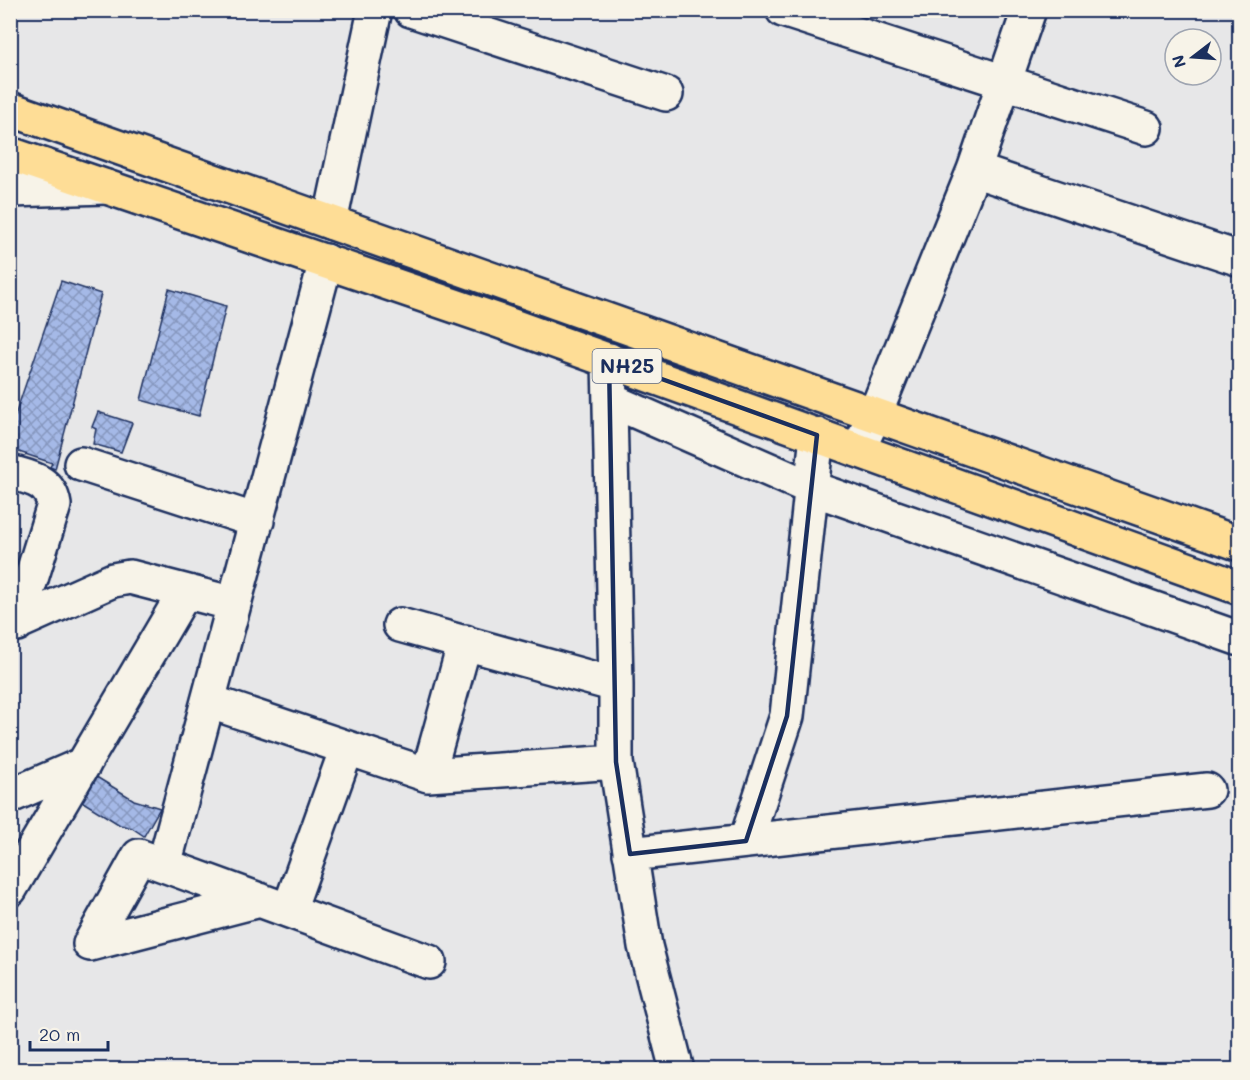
<svg xmlns="http://www.w3.org/2000/svg" width="1250" height="1080" viewBox="0 0 1250 1080" font-family="Mali,sans-serif">
  <style>
    .building { fill: url(#building-cross-hatch); stroke: #1b2f5e; stroke-width: 1.5 }
    .lines { fill: none; stroke-linecap: round; stroke-linejoin: round }
    .minor-casing { stroke: #1b2f5e; stroke-width: 38 }
    .highway-casing { stroke: #1b2f5e; stroke-width: 38 }
    .minor { stroke: #f7f3e8; stroke-width: 33 }
    .highway { stroke: #fedd96; stroke-width: 33 }
    .marked { fill: none; stroke: #1b2f5e; stroke-width: 4.5; stroke-linejoin: round }
    .labels { text-anchor: middle; stroke-width: 4.5; stroke-linejoin: round; paint-order: stroke }
    .shield { fill: #f7f3e8; stroke: #5d6a87; stroke-width: 1.5 }
    .shield-label { font-size: 20px; font-weight: bold; fill: #1b2f5e }
  </style>
  <defs>
    <pattern id="building-cross-hatch" width="8" height="8" patternUnits="userSpaceOnUse" patternTransform="scale(1.5)"><rect width="8" height="8" fill="#a5b9e7"/><path d="M0 0l8 8M0 8l8-8" fill="none" stroke="#8697be"/></pattern>
  </defs>
  <rect width="100%" height="100%" fill="#e7e7e8"/>
  <filter id="ink" filterUnits="userSpaceOnUse"><feTurbulence type="fractalNoise" baseFrequency=".0167" numOctaves="2"/><feDisplacementMap in="SourceGraphic" scale="12" xChannelSelector="R" yChannelSelector="G"/><feConvolveMatrix kernelMatrix="1 2 1 2 8 2 1 2 1" color-interpolation-filters="sRGB"/></filter>
  <g filter="url(#ink)">
    <path class="building" d="M61 281 101 294 55 469 50 467 52 463 10 449V430Z
      M169 289 226 306 199 416 141 400Z
      M98 412 132 423 121 452 93 444 96 429 92 427Z
      M85 770 134 800 160 808 144 836 132 828 120 825 70 794Z"/>
    <g class="lines">
      <defs>
        <path id="minor" d="M411 10 666 94
          M783 10 1146 128
          M974 170 1240 259
          M10 190 106 187
          M330 222 375 10
          M609 360 616 685V762L645 946 677 1070
          M610 400 811 488 1240 639
          M858 450 875 414 974 170 1029 10
          M81 464 257 521
          M10 472C30 478 50 480 54 505L17 624
          M400 625 616 685
          M10 626 113 580 130 577 234 604
          M208 701 428 775 616 762
          M428 775 465 642
          M10 796 84 764
          M746 841 787 716 817 435
          M630 854 1207 790
          M164 865 326 261
          M10 889 185 592
          M260 900 90 944 139 856C235 891 332 926 429 962
          M289 910 347 748"/>
        <path id="highway" d="M10 109 1240 544
          M10 154 499 321 1240 588"/>
      </defs>
      <use href="#minor" class="minor-casing"/>
      <use href="#highway" class="highway-casing"/>
      <use href="#minor" class="minor"/>
      <use href="#highway" class="highway"/>
    </g>
  </g>
  <path class="marked" d="M609 360 817 435 787 716 746 841 630 854 616 762Z"/>
  <g class="labels">
    <rect class="shield" x="592.5" y="349" width="69" height="34" rx="4.5"/>
    <g class="shield-label">
      <text x="627" y="373">NH25</text>
    </g>
  </g>
  <rect width="1250" height="1080" fill="none" stroke="#f7f3e8" stroke-width="36"/>
  <rect x="18" y="18" width="1214" height="1044" fill="none" stroke="#1b2f5e" stroke-width="2" filter="url(#ink)"/>
  <g transform="translate(1193 57) rotate(253)"><circle r="28" fill="#f7f3e8" stroke="#9fa5b1" stroke-width="1.5"/>
  <path d="M0-4.5L10 22L0 15L-10 22Z" fill="#1b2f5e"/>
  <text y="-9" font-size="16" font-weight="bold" text-anchor="middle" fill="#1b2f5e">N</text>
  </g>
  <path d="M30 1041v9h78v-9" fill="none" stroke="#1b2f5e" stroke-width="3"/>
  <text x="39" y="1041" font-size="18" fill="#1b2f5e" stroke="#f7f3e8" stroke-width="4.5" paint-order="stroke">20 m</text>
</svg>
